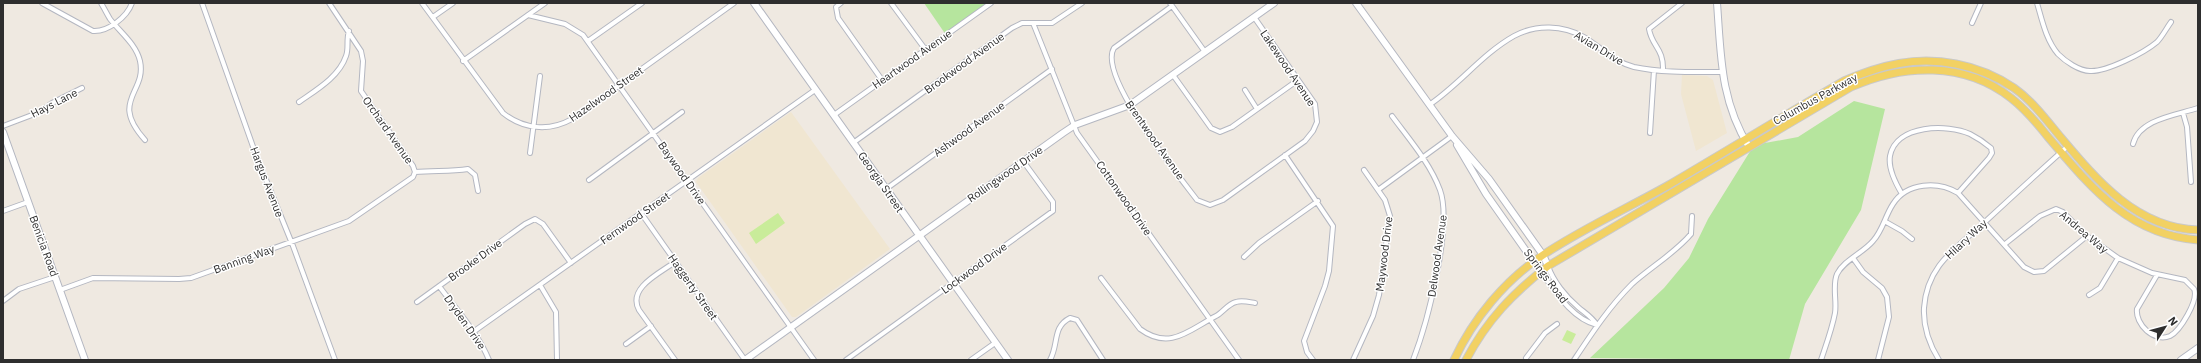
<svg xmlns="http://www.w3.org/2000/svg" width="2201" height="363" viewBox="0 0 2201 363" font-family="'IBM Plex Sans',sans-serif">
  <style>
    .education { fill: #f0e6d1 }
    .green { fill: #b6e59e }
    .pitch { fill: #c9ec9a }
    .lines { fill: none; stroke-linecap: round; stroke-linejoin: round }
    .street-casing { stroke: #b4b7c1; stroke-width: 6 }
    .secondary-casing { stroke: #b4b7c1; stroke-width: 8 }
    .primary-casing { stroke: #c9c9c9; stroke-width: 9 }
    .street { stroke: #fff; stroke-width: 4 }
    .secondary { stroke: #fff; stroke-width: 6 }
    .primary { stroke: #f2d163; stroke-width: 7 }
    .labels { text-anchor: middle; stroke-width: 3; stroke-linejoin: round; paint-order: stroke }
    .street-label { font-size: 11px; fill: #2e2e2e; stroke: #fff }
  </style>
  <rect width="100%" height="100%" fill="#efe9e1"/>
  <path class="education" d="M1682 75 1707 76 1713 80 1727 133 1696 151 1681 94Z
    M791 112 890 249 796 317H792L696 182 698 178Z"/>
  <path class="green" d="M924 3H991L946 35Z
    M1854 101 1885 109 1861 210 1805 304 1789 360 1590 358 1664 288 1689 258 1708 219 1754 145 1798 137Z"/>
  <path class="pitch" d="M778 213 785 223 756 244 749 233Z
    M1567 330 1576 334 1571 344 1562 340Z"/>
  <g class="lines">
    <defs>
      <path id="street" d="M42 3 93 31C108 32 127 17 132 3
        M101 3C104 8 107 14 110 19 120 32 136 44 140 61 147 93 109 100 145 140
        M202 3 256 155 293 246 335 360
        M422 3 503 113C523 129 549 132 572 119L734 3
        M841 3 836 7 838 18 882 80
        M891 3 925 49
        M1170 3 1205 52
        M2037 3C2042 20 2046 40 2058 54 2065 61 2079 71 2090 71 2106 72 2144 53 2157 42 2162 37 2166 29 2171 22
        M1172 6 1114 48C1097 75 1179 176 1197 200L1210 205 1223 200 1305 141 1313 131 1317 122 1315 104 1254 17
        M528 15 565 24 583 35 814 360
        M433 17 453 3
        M1033 23 1077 133 1239 360
        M1972 23 1981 3
        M588 41 642 3
        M463 61 545 3
        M1663 71C1664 48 1652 47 1649 29L1682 3
        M1173 75 1211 128 1220 132 1232 127 1298 80
        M1245 90 1257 109
        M299 102C316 90 339 77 346 56 349 48 346 40 349 31
        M1429 105C1459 85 1482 54 1514 36 1536 24 1563 25 1584 37 1601 47 1614 62 1634 67 1662 73 1693 72 1722 72
        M2183 113 2187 127 2191 182
        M834 115 991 3
        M1392 116C1409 139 1430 163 1440 190 1453 226 1427 324 1413 360
        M3 126 40 112 52 103 82 88
        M1650 133 1654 70
        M853 143 1012 28 1022 23H1052L1082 3
        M2133 144C2139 119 2177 115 2198 108
        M530 153 540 76
        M1285 155 1333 226 1329 271 1325 286 1304 341 1307 352 1313 360
        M415 172C433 170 450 172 468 169L475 175 478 191
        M589 180 682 112
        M886 189 1052 69
        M1378 190 1452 136
        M1902 194C1896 184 1888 168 1890 156 1896 124 1948 124 1970 134 1978 138 1985 143 1991 148L1992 153 1989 158 1958 193
        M3 211 28 202
        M641 213 745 360
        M1886 222 1902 231 1912 239
        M2005 244 2040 216 2056 209 2063 212 2087 236 2118 258 2152 273 2185 280 2194 289C2199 300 2180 331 2170 336 2154 343 2135 324 2137 309L2157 275
        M1244 257 1259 243 1318 201
        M1853 258 1863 272 1882 288 1887 297 1889 317 1878 360
        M1548 266C1553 281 1566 297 1578 307 1585 313 1592 317 1597 325
        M1541 272C1555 291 1572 319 1597 325
        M1101 278 1140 329C1170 351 1189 330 1216 316 1223 312 1228 304 1236 302 1242 300 1249 302 1255 303
        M540 285 556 312 557 360
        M439 286C456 309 478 333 489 360
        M60 290 93 278 179 279 191 278 349 221 413 177 415 172 413 166 361 91 363 61 361 51 329 3
        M2089 295 2100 288 2118 258
        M3 301 19 289 55 277
        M417 302 525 224 535 219 543 224 571 263
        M473 332 815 90
        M626 344 651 326
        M1526 358 1545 333 1557 324
        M675 360 639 310C627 288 660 273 675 262
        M846 360 1053 211V202L1023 161
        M971 360 995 343
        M1050 360C1059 344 1052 327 1070 318L1077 320 1103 360
        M1353 360 1373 316 1379 295 1390 216 1385 200 1364 170
        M1574 360C1592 333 1609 307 1632 284 1651 267 1675 253 1691 234L1692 216
        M1821 360C1826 345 1832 329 1835 313 1837 301 1832 285 1837 274 1844 260 1863 253 1873 241 1883 230 1885 216 1893 204 1907 182 1938 181 1958 193L2024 267 2034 272 2044 271 2087 236
        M1939 360C1929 344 1923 328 1924 308 1927 264 1957 248 1987 220 2014 195 2041 170 2068 146"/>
      <path id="secondary" d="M754 3 1008 360
        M1356 3 1452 136 1489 179 1543 255 1548 266
        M1717 3C1721 55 1720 100 1749 147
        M3 132 85 360
        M1457 145 1486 194 1541 272
        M745 360 1063 133 1075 125 1130 105 1274 3
        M2181 360 2198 348"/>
      <path id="primary" d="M1454 360C1473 319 1505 280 1543 255 1582 229 1626 209 1667 186 1727 151 1785 115 1844 81 1881 65 1916 56 1956 64 1977 68 1996 76 2014 88 2031 100 2045 118 2058 134 2095 178 2135 228 2198 230
        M1466 360C1487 320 1513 293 1548 266L1851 87C1903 64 1964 61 2011 98 2025 109 2037 123 2048 137 2090 186 2128 235 2198 240"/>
    </defs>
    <use href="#street" class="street-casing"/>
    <use href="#secondary" class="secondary-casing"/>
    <use href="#primary" class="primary-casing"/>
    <use href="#street" class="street"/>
    <use href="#secondary" class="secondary"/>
    <use href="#primary" class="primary"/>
  </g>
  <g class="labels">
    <g class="street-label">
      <text transform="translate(1599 48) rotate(31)" y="4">Avian Drive</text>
      <text transform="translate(912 59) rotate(-35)" y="4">Heartwood Avenue</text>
      <text transform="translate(964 63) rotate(-36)" y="4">Brookwood Avenue</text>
      <text transform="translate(1288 68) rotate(56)" y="4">Lakewood Avenue</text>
      <text transform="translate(606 94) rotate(-35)" y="4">Hazelwood Street</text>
      <text transform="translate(1815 99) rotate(-29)" y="4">Columbus Parkway</text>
      <text transform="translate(54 103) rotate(-27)" y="4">Hays Lane</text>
      <text transform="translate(969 129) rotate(-36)" y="4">Ashwood Avenue</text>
      <text transform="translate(388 130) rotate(55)" y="4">Orchard Avenue</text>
      <text transform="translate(1155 140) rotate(55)" y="4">Brentwood Avenue</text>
      <text transform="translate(682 173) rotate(55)" y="4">Baywood Drive</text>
      <text transform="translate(1005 174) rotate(-35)" y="4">Rollingwood Drive</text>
      <text transform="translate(267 182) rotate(69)" y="4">Hargus Avenue</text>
      <text transform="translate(881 182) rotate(55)" y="4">Georgia Street</text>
      <text transform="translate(1124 198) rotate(55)" y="4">Cottonwood Drive</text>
      <text transform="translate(635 218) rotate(-35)" y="4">Fernwood Street</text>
      <text transform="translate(2084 232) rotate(40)" y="4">Andrea Way</text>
      <text transform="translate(1966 239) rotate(-43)" y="4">Hilary Way</text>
      <text transform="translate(44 246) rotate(70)" y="4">Benicia Road</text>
      <text transform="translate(1384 254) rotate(-83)" y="4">Maywood Drive</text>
      <text transform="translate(1437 256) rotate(-82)" y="4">Delwood Avenue</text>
      <text transform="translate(244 259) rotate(-20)" y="4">Banning Way</text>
      <text transform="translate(475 260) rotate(-36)" y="4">Brooke Drive</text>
      <text transform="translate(974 268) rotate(-36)" y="4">Lockwood Drive</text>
      <text transform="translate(1546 276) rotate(53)" y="4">Springs Road</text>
      <text transform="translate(693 287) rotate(55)" y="4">Haggerty Street</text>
      <text transform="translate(465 322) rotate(55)" y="4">Dryden Drive</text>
    </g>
  </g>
  <rect width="2201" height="363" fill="none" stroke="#2e2e2e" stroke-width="8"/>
  <g transform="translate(2165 327) rotate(54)" stroke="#ffffff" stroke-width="3" paint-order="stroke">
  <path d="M0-3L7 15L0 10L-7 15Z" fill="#2e2e2e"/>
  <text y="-6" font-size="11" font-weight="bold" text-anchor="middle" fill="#2e2e2e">N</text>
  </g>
</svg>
